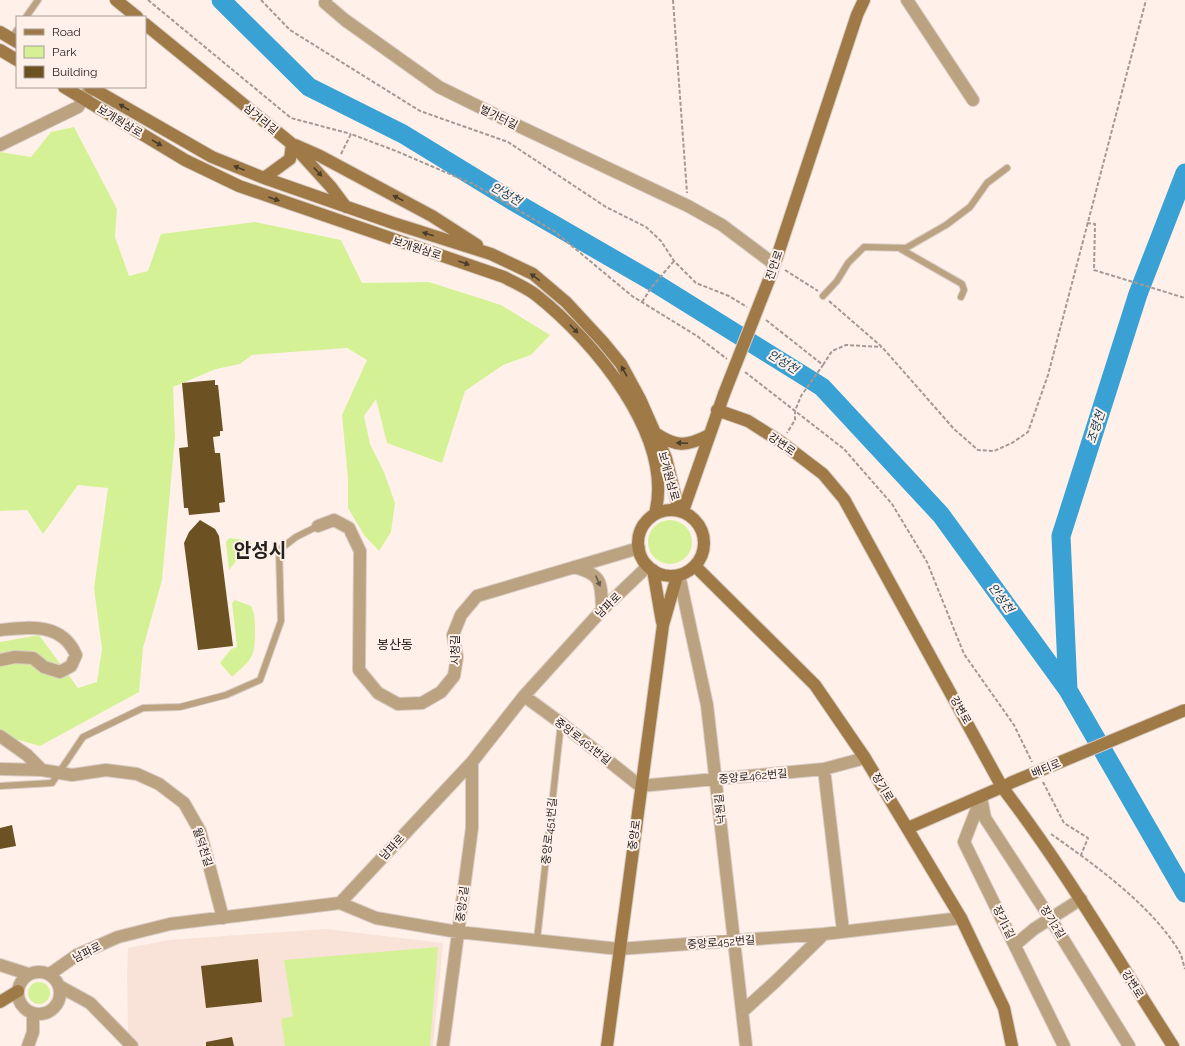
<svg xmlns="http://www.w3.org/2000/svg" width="1185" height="1046" viewBox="0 0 1185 1046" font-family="Raleway,'Noto Sans KR',sans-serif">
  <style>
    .built { fill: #f9e3d8 }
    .green { fill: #d5f196 }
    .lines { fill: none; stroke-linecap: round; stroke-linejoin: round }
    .river { stroke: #3aa1d5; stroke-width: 19 }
    .building { fill: #6c5123 }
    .lane-casing { stroke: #d8ccc5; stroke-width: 8 }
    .street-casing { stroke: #d8ccc5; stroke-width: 14 }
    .secondary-casing { stroke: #d8ccc5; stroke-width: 14 }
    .path { stroke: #a49995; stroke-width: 2; stroke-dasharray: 4 2; stroke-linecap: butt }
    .lane { stroke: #bba281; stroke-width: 6 }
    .street { stroke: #bba281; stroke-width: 12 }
    .secondary { stroke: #9f7a47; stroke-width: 12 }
    .secondary-bridge-casing { stroke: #d8ccc5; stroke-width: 14; stroke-linecap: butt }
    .secondary-bridge { stroke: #9f7a47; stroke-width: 12 }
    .oneway { fill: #4a3c2b }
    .oneway2 { fill: #695b4b }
    .labels { text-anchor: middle; stroke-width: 4; stroke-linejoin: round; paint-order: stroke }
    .street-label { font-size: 11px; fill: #26211f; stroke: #fff1ea }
    .water-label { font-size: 12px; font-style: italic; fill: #113c52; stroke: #fff1ea }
    .quarter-label { font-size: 13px; fill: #26211f; stroke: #fff1ea }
    .town-label { font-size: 19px; font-weight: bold; fill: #26211f; stroke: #fff1ea }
  </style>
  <rect width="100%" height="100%" fill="#fff1ea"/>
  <path class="built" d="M326 929 443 943 433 1046H140L128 1034 127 974 128 948 168 940Z"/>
  <path class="green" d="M74 127 117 209 115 237 129 276 148 271 161 234 255 222 341 240 362 283 429 282 501 305 550 335 531 355 503 365 465 391 442 463 387 443 376 399 364 416 370 444 384 472 395 503 391 532 379 551 364 535 348 508V479L342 415 367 360 347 348 252 355 240 364 216 369 173 387 175 437 162 580 143 648 139 692 40 746 4 736 0 730V642L39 635 78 688 97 682 102 649 94 588 108 488 78 485 43 534 27 510 0 511V152L31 157 51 132Z
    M648 542a22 22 0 1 1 44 0a22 22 0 1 1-44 0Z
    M229 538 251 541 252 549 240 556 229 570 226 542Z
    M235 600 251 606C255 614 255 622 255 631 255 658 252 659 232 677L220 663 231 649 237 647 232 603Z
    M438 947 430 1046H285L281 1019 293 1016 284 960Z
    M28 993a11 11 0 1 1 22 0a11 11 0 1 1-22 0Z"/>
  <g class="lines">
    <path class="river" d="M221 0 309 87 403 134 511 200 655 283 822 387 941 515 1068 690 1185 893
      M1068 690 1061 536 1138 294 1185 173"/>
  </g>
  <path class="building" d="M215 380V385H218L223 431H220V436L213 437 215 453H220L225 502 219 503 220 512 189 515 188 508H184L179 448 188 447 182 383Z
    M200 520 215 529 219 536 233 646 198 650 184 543 189 532Z
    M12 825 16 846 0 849V828Z
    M258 959 262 1002 206 1008 201 966Z
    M232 1037 234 1046H206V1042Z"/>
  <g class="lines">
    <defs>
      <path id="lane" d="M26 17 38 0
        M11 39 17 30
        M899 248 962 284 964 290 961 297
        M823 296 837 281 848 263 864 247 906 248 946 225 970 207 987 183 1007 168
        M0 786 52 783 83 737 143 708 180 707 226 695 260 680 281 621 279 550 296 537 318 526
        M537 940 561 723"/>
      <path id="street" d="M326 0 325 3 345 20 439 87 510 122 688 206 722 225 774 264
        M907 0 973 100
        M0 145 78 107 91 87
        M318 526 334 520 349 528 360 551 359 670 378 693 398 704 422 703 441 692 454 676 457 657 453 635 461 615 477 596 639 548
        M574 567C603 575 601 582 602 610
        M679 575 707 705 746 1046
        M0 630C29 627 62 622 76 655L71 666 60 672 44 667 33 658 15 657 0 660
        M524 696 561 723 640 786 824 769 865 758
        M0 736 27 755 42 770
        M0 769 42 770 72 775 106 770 137 774 159 784 184 803 200 831 223 918
        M824 769 843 931
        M981 797 985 818 1050 918 1129 1046
        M981 798 964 842 1064 1046
        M340 903 376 918 458 932 619 949 824 934 961 918
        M1015 945 1034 929 1081 899
        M0 965 28 974
        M18 993a21 21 0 1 1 42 0a21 21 0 1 1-42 0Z
        M50 974 77 955 118 937 170 924 340 903 472 762 524 696 602 610 648 566
        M59 986 90 1003 132 1046
        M742 1012 776 981 824 934
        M28 1046 33 1032V1013
        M443 1046 472 828V762"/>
      <path id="secondary" d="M116 0 137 17
        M145 24 292 144 331 187 346 207
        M0 32 17 42
        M0 50 17 60
        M64 87 185 160 239 186 504 277C515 283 527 288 536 295 593 340 675 436 655 514
        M90 87 212 157 264 178 393 223 491 254 533 274 566 302 603 342 621 364 640 399 666 458 679 511
        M295 145 320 156 432 216 477 245
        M264 178 290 159 292 144
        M772 272 857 15 864 0
        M717 410 748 421 781 442 823 474 844 499 1002 787C1065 869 1117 959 1173 1046
        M655 433C676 447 686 447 709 435
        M638 543a33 33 0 1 1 66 0a33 33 0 1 1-66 0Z
        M683 511 724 394
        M695 566 815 685 865 758 961 918 1004 1008 1012 1046
        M653 570 662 622
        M908 828 1009 784
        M0 1002 18 991
        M607 1046 663 625 677 576"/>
    </defs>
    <use href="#lane" class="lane-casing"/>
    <use href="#street" class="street-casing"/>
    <use href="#secondary" class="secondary-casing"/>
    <path class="path" d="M148 0 291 118 351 134
      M261 0 290 30 420 111 508 142 606 207 646 227 661 241 674 261 696 283 729 296 747 307
      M673 0 687 193
      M341 154 351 134 396 151 473 184 554 231 632 296 697 336 727 359
      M1087 223 1095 224 1094 270 1185 298
      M785 270 818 291
      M829 301 882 347 954 429 978 450 994 451 1012 443 1028 432 1048 375 1146 0
      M642 302 651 288 674 261
      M766 320 823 365 801 396 795 411V420L787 433
      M823 365 832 351 846 345 881 347
      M745 372 844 449 892 504 927 562 964 654 1014 725 1032 762
      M1043 782 1064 823 1088 838 1081 855
      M1051 834C1095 865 1151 905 1179 951 1182 956 1183 963 1185 969"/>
    <use href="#lane" class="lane"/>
    <use href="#street" class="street"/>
    <use href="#secondary" class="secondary"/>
    <defs>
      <path id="secondary-bridge" d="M724 394 772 272
        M1010 783 1185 710"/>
    </defs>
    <use href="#secondary-bridge" class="secondary-bridge-casing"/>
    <use href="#secondary-bridge" class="secondary-bridge"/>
  </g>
  <defs><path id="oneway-solid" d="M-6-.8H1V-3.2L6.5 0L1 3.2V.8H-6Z"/></defs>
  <g class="oneway">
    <use href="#oneway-solid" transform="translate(124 107) rotate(-150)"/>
    <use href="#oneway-solid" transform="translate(157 143) rotate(31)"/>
    <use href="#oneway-solid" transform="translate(239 168) rotate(-158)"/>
    <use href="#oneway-solid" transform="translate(318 172) rotate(47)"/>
    <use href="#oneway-solid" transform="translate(398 198) rotate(-152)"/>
    <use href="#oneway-solid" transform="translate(274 199) rotate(19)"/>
    <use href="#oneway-solid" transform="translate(428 234) rotate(-162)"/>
    <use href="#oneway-solid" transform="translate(464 263) rotate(20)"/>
    <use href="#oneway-solid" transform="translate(535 277) rotate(-144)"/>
    <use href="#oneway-solid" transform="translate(574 329) rotate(45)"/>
    <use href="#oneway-solid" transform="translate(624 371) rotate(-119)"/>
    <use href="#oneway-solid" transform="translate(682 443) rotate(-177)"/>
  </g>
  <use class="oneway2" href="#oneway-solid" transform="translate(598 581) rotate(67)"/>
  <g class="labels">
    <g class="street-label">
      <text transform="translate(499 117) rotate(26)" y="4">벌가터길</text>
      <text transform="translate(261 119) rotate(39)" y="4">삼거리길</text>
      <text transform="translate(120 121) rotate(31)" y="4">보개원삼로</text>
      <text transform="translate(417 248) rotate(18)" y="4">보개원삼로</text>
      <text transform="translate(774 265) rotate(-71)" y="4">진안로</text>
      <text transform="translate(782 444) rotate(35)" y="4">강변로</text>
      <text transform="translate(669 476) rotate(74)" y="4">보개원삼로</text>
      <text transform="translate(608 605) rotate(-45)" y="4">남파로</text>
      <text transform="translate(455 650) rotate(-90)" y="4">시청길</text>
      <text transform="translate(961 710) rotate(61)" y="4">강변로</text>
      <text transform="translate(583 741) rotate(38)" y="4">중앙로461번길</text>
      <text transform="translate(1046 768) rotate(-23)" y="4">배티로</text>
      <text transform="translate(753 776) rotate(-5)" y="4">중앙로462번길</text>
      <text transform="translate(883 787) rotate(59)" y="4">장기로</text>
      <text transform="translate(720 809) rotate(-96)" y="4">낙원길</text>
      <text transform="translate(549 831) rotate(-84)" y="4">중앙로451번길</text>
      <text transform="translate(634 835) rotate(-82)" y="4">중앙로</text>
      <text transform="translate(203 847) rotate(72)" y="4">월덕천길</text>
      <text transform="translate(392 847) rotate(-47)" y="4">남파로</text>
      <text transform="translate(462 904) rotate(-83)" y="4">중앙2길</text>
      <text transform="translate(1004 922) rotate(64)" y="4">장기1길</text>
      <text transform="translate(1053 922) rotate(58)" y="4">장기2길</text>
      <text transform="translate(721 942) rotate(-4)" y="4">중앙로452번길</text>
      <text transform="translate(87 952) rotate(-27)" y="4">남파로</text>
      <text transform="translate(1133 984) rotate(58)" y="4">강변로</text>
    </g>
    <g class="water-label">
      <text transform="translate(506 194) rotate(30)" y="4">안성천</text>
      <text transform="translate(783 362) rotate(32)" y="4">안성천</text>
      <text transform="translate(1096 427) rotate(-72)" y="4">조령천</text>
      <text transform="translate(1001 598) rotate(54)" y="4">안성천</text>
    </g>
    <g class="quarter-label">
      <text x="395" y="649">봉산동</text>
    </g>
    <g class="town-label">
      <text x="260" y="557">안성시</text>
    </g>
  </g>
  <rect x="16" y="16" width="130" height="72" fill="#fff1ea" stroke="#a89e99"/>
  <rect x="24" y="29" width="20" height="6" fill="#9f7a47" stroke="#a89e99"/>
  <text x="52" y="36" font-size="12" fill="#26211f">Road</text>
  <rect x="24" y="46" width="20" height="12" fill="#d5f196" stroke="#a89e99"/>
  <text x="52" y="56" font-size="12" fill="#26211f">Park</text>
  <rect x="24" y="66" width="20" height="12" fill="#6c5123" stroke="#a89e99"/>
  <text x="52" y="76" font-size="12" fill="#26211f">Building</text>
</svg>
